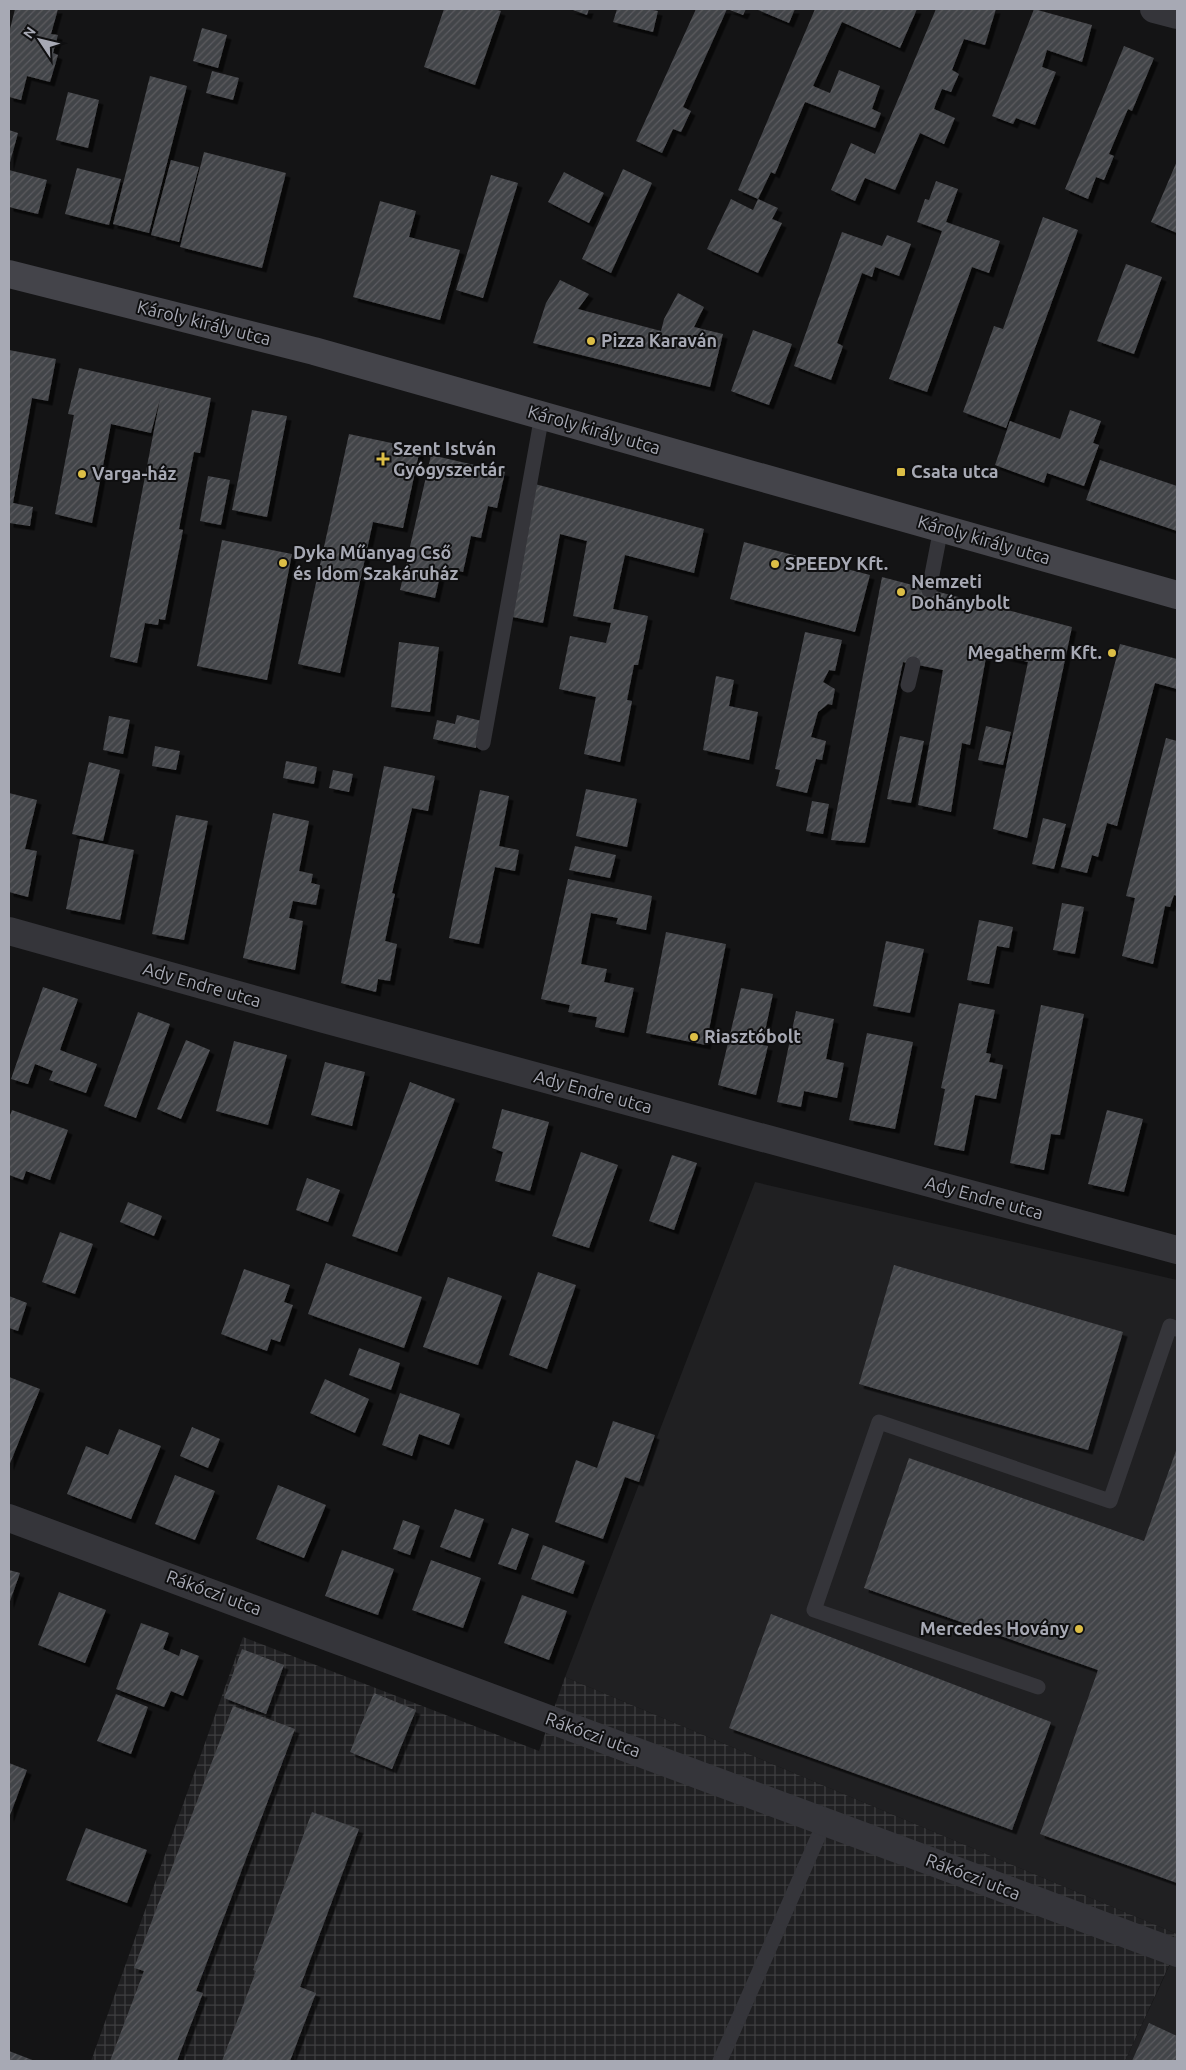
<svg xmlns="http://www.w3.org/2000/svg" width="1186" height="2070" viewBox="0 0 1186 2070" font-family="Ubuntu,sans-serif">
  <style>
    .built { fill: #202022 }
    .industrial { fill: url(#industrial-grid) }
    .building { fill: url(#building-hatch); filter: url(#shadow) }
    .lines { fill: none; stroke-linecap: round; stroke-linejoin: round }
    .lane { stroke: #35353a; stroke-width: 15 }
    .street { stroke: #35353a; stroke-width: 28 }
    .secondary { stroke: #44444a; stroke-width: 28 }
    .poi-dot { fill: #dcbe46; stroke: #0f0f10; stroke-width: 2 }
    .labels { text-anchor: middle; stroke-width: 4; stroke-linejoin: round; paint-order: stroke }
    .street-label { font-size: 18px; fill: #a7a9b4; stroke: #0f0f10 }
    .poi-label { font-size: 18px; font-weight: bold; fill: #a7a9b4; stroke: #0f0f10; text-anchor: start }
  </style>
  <defs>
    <pattern id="industrial-grid" width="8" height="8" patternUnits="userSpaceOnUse" patternTransform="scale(1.25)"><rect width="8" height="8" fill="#202022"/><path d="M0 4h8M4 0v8" fill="none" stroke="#3e3e40"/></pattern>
    <pattern id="building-hatch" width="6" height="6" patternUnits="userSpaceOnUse" patternTransform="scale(1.25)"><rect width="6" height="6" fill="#434448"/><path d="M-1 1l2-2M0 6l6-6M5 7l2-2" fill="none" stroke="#5b5c60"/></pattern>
    <filter id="shadow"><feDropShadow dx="4.5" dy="4.5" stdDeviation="0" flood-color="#0009"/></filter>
  </defs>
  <rect width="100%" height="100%" fill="#141415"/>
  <path class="built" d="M755 1182 1177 1280V1934L565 1677Z
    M1177 1948V2061H1125L1161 1984Z"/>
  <path class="industrial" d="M243 1637 539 1751 565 1677 1177 1934V1948L1125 2061H91Z"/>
  <path class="building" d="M15 9H58L51 34 58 35 53 53 58 55 50 82 27 76 21 100 9 97V33Z
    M444 9H494L501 11 475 85 424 67Z
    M570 9H589L587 15Z
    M617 9H648L658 11 653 32 613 22Z
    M696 9H727L683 107 691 111 681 132 673 129 662 153 636 141Z
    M727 9H746L743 15Z
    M758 9H795L789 23 758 10Z
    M815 9H917L900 48 842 22 813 86 830 93 839 70 880 86 872 109 881 113 875 128 805 102 775 174 771 172 758 199 738 190Z
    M936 9H996L985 45 964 39 952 70 959 74 951 92 942 89 936 103 934 109 955 118 944 144 920 133 895 190 865 178 855 201 831 190 851 143 875 154Z
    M1034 9 1092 25 1082 62 1047 50 1042 67 1056 72 1035 125 1016 118 1013 124 992 116Z
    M202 28 227 35 218 68 193 61Z
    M1124 46 1154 58 1132 111 1128 109 1109 154 1114 156 1104 180 1096 177 1088 199 1065 189Z
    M212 71 239 78 233 100 206 93Z
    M150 76 187 86 149 233 113 224Z
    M68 92 99 100 88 148 56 140Z
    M9 130 18 133 9 166Z
    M204 152 286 173 262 268 180 247Z
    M171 160 199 167 179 242 151 235Z
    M1177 161V233L1151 222Z
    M77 168 121 179 109 225 65 214Z
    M623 169 652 183 611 273 582 259Z
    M9 170 47 180 38 214 9 207Z
    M564 172 604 193 589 223 548 202Z
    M491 175 518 183 483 298 456 290Z
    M936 181 958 189 946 222 1000 241 989 273 972 267 927 392 889 379 942 231 917 222 925 199 929 200Z
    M731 199 753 210 758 199 778 208 772 219 782 223 758 273 707 249Z
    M380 201 416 211 409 237 460 250 440 320 353 297Z
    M1043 217 1078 230 1006 428 963 412 994 326 1003 329Z
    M842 232 882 246 887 235 911 244 899 276 875 267 872 277 862 273 837 343 843 346 831 380 794 366Z
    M1126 264 1162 277 1134 354 1097 341Z
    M560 280 589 294 578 309 661 331 664 319 678 293 704 307 694 327 723 334 710 387 533 343 546 303Z
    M753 330 792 344 769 405 731 391Z
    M9 350 56 359 48 401 32 398 13 503 33 507 30 526 9 523Z
    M79 368 211 398 200 453 194 452 179 529 183 530 165 620 159 619 158 625 145 623 137 663 110 657 160 399 151 433 111 424 92 523 55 514 74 415 68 414Z
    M252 410 287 416 267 517 232 510Z
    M1070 410 1101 421 1093 443 1099 445 1084 486 1047 473 1044 483 995 465 1010 421 1060 439Z
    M349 434 420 449 403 528 373 522 340 673 298 664Z
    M431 455 505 472 497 508 488 506 481 538 471 536 463 572 442 567 435 598 400 590Z
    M1100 460 1177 486V531L1086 500Z
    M208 476 230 480 221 525 200 521Z
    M535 484 704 529 694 573 625 555 613 609 648 616 638 665H634L627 700 632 701 620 762 584 754 596 697 559 689 570 636 606 643 611 623 573 616 587 541 560 534 543 623 508 616Z
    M222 540 292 554 267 680 197 666Z
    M744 542 870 575 855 632 730 599Z
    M882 577 1072 627 1027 838 993 829 1028 662 987 652 970 745 962 743 951 812 918 805 943 670 903 662 865 843 831 840Z
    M805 632 842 640 835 671 829 670 823 682 835 689 832 705 828 704 818 712 811 737 826 741 822 760 816 759 807 793 776 786 780 770 775 769Z
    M399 642 439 647 430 712 391 707Z
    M1120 644 1177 659V689L1155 683 1117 826 1107 823 1098 857 1092 855 1087 873 1061 867Z
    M716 676 734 680 729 706 758 712 749 760 703 750Z
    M457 715 482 721 476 748 433 739 437 720 455 724Z
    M109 716 130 720 123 754 103 750Z
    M986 726 1011 732 1003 765 978 760Z
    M900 736 924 741 911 803 887 799Z
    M1166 738 1177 741V896L1174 895 1170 907 1165 906 1153 964 1122 956 1135 898 1126 896Z
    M155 746 180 751 176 770 152 766Z
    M286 761 317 767 314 784 283 778Z
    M89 762 120 770 103 841 72 834Z
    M384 766 435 776 428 811 412 808 392 893 395 894 385 941 397 944 390 981 378 979 376 992 341 983Z
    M333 770 353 774 349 792 329 788Z
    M586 789 637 799 627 847 576 836Z
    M480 790 509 796 499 846 519 850 515 871 495 867 479 944 449 938Z
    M9 793 37 800 25 849 37 851 28 897 9 892Z
    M812 801 829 804 823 834 806 831Z
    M273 813 309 821 299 871 313 874 311 883 320 885 316 905 293 901 289 918 303 921 295 970 243 958Z
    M176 815 208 821 184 940 152 934Z
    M1043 818 1066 824 1054 869 1032 864Z
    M80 839 134 850 120 920 66 909Z
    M575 846 616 855 610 878 569 870Z
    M568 879 652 896 646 930 616 924 618 918 591 913 581 964 607 969 604 982 634 988 624 1033 595 1027 597 1017 568 1012 570 1005 541 999Z
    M1062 903 1084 907 1075 954 1053 950Z
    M979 920 1013 927 1009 948 997 946 989 984 967 980Z
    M666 932 726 944 706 1045 646 1033Z
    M886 941 924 949 910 1013 873 1006Z
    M43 987 78 999 60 1050 97 1064 86 1093 49 1080 53 1071 35 1064 28 1084 11 1079Z
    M741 988 773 994 762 1045 768 1046 756 1095 718 1085Z
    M959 1003 995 1010 986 1053 991 1054 989 1062 1003 1065 996 1099 975 1095 964 1151 934 1145 945 1089 941 1088Z
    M1041 1005 1084 1014 1060 1135 1051 1134 1044 1170 1010 1163Z
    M796 1011 834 1019 826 1059 844 1063 837 1098 804 1091 801 1107 777 1102Z
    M138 1012 170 1024 136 1118 104 1106Z
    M867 1033 913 1042 895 1129 849 1120Z
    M186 1040 210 1050 181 1119 157 1109Z
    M234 1041 287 1055 268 1125 216 1111Z
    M325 1062 365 1072 352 1126 311 1115Z
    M410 1082 455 1099 397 1252 352 1236Z
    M502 1109 549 1122 530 1191 495 1181 503 1152 492 1148Z
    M12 1110 68 1130 50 1180 26 1171 23 1180 9 1175V1118Z
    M1107 1110 1143 1119 1124 1192 1088 1184Z
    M581 1152 618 1165 589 1248 552 1236Z
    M672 1155 697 1163 674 1230 649 1221Z
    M307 1178 340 1190 328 1222 296 1210Z
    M128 1202 162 1216 154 1236 120 1222Z
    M60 1232 93 1244 75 1294 42 1282Z
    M326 1263 422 1297 404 1348 308 1314Z
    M894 1265 1123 1332 1088 1450 859 1384Z
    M244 1269 290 1285 284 1302 293 1305 280 1342 271 1339 267 1351 221 1334Z
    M538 1272 576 1285 547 1369 509 1355Z
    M448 1277 502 1296 478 1365 423 1347Z
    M9 1296 27 1303 18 1331 9 1328Z
    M359 1348 400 1363 391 1390 349 1375Z
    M9 1377 40 1389 9 1466Z
    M325 1379 369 1399 355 1433 310 1413Z
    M400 1393 460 1414 449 1445 419 1434 412 1456 382 1445Z
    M613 1421 655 1435 639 1482 625 1477 603 1539 555 1522 576 1460 597 1468Z
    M192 1427 220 1439 208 1468 180 1456Z
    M119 1429 161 1446 131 1519 67 1494 86 1446 108 1455Z
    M1177 1448V1883L1040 1834 1098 1670 864 1588 909 1458 1144 1541Z
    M175 1475 215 1491 195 1540 155 1524Z
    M278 1485 326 1505 304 1558 256 1539Z
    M455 1509 484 1519 470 1558 440 1547Z
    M403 1520 420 1526 410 1555 393 1549Z
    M512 1528 529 1534 516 1570 498 1564Z
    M543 1545 585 1561 573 1594 531 1579Z
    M342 1550 394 1569 378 1615 325 1596Z
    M431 1560 481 1578 463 1628 412 1610Z
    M9 1570 20 1573 9 1604Z
    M59 1592 106 1610 85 1663 38 1645Z
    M522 1595 567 1611 549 1660 504 1643Z
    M771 1614 1051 1722 1012 1830 729 1728Z
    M141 1623 169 1633 163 1649 179 1656 181 1649 199 1656 183 1696 171 1691 164 1707 116 1689Z
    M242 1649 284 1665 266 1714 224 1698Z
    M374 1693 416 1710 392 1769 350 1752Z
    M116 1694 148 1707 131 1754 97 1741Z
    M233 1706 295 1729 196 1991 203 1993 177 2061H110L144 1971 134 1968Z
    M9 1763 27 1770 9 1818Z
    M312 1812 359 1829 300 1987 316 1993 290 2061H222L256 1971 253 1970Z
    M86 1828 147 1850 127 1903 66 1880Z
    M1149 2023 1177 2036V2061H1132Z
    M9 2051 35 2061H9Z"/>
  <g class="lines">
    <path class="lane" d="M929 590 941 528
      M908 685 913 664
      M483 743 542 415
      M1038 1687 814 1610 879 1422 1110 1501 1170 1326 1177 1329
      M720 2061 825 1821"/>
    <path class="street" d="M1154 9 1177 15
      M9 931 324 1019 1177 1250
      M9 1518 1177 1953"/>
    <path class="secondary" d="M9 274 314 351 1177 595"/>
  </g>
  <g class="poi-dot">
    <circle cx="591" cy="341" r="5"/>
    <path d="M380.5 451.5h5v5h5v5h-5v5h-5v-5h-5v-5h5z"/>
    <rect x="896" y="467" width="10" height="10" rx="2.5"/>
    <circle cx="82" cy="474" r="5"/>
    <circle cx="283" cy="563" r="5"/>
    <circle cx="775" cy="564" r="5"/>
    <circle cx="901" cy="592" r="5"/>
    <circle cx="1112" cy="653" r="5"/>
    <circle cx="694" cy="1037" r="5"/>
    <circle cx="1079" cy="1629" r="5"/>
  </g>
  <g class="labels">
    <g class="street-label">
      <text transform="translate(204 323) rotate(14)" y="6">Károly király utca</text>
      <text transform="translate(594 430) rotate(16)" y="6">Károly király utca</text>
      <text transform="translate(984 540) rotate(16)" y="6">Károly király utca</text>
      <text transform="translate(202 985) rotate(16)" y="6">Ady Endre utca</text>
      <text transform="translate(593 1092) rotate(15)" y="6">Ady Endre utca</text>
      <text transform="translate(984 1198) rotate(15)" y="6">Ady Endre utca</text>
      <text transform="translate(214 1593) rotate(20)" y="6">Rákóczi utca</text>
      <text transform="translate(593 1735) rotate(20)" y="6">Rákóczi utca</text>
      <text transform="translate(973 1877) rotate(21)" y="6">Rákóczi utca</text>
    </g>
    <g class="poi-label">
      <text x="601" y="347">Pizza Karaván</text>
      <text x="393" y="455">Szent István<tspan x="393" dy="21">Gyógyszertár</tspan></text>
      <text x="911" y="478">Csata utca</text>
      <text x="92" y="480">Varga-ház</text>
      <text x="293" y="559">Dyka Műanyag Cső<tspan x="293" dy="21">és Idom Szakáruház</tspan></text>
      <text x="785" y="570">SPEEDY Kft.</text>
      <text x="911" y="588">Nemzeti<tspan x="911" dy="21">Dohánybolt</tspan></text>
      <text x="1102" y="659" text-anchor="end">Megatherm Kft.</text>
      <text x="704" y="1043">Riasztóbolt</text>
      <text x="1069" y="1635" text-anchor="end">Mercedes Hovány</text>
    </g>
  </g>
  <rect width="1186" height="2070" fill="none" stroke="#a7a9b4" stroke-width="20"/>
  <g transform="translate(40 40) rotate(305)" stroke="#0f0f10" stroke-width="4" paint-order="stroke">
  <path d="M0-4L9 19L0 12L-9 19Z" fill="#a7a9b4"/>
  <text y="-8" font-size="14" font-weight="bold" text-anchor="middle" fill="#a7a9b4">N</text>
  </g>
</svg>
